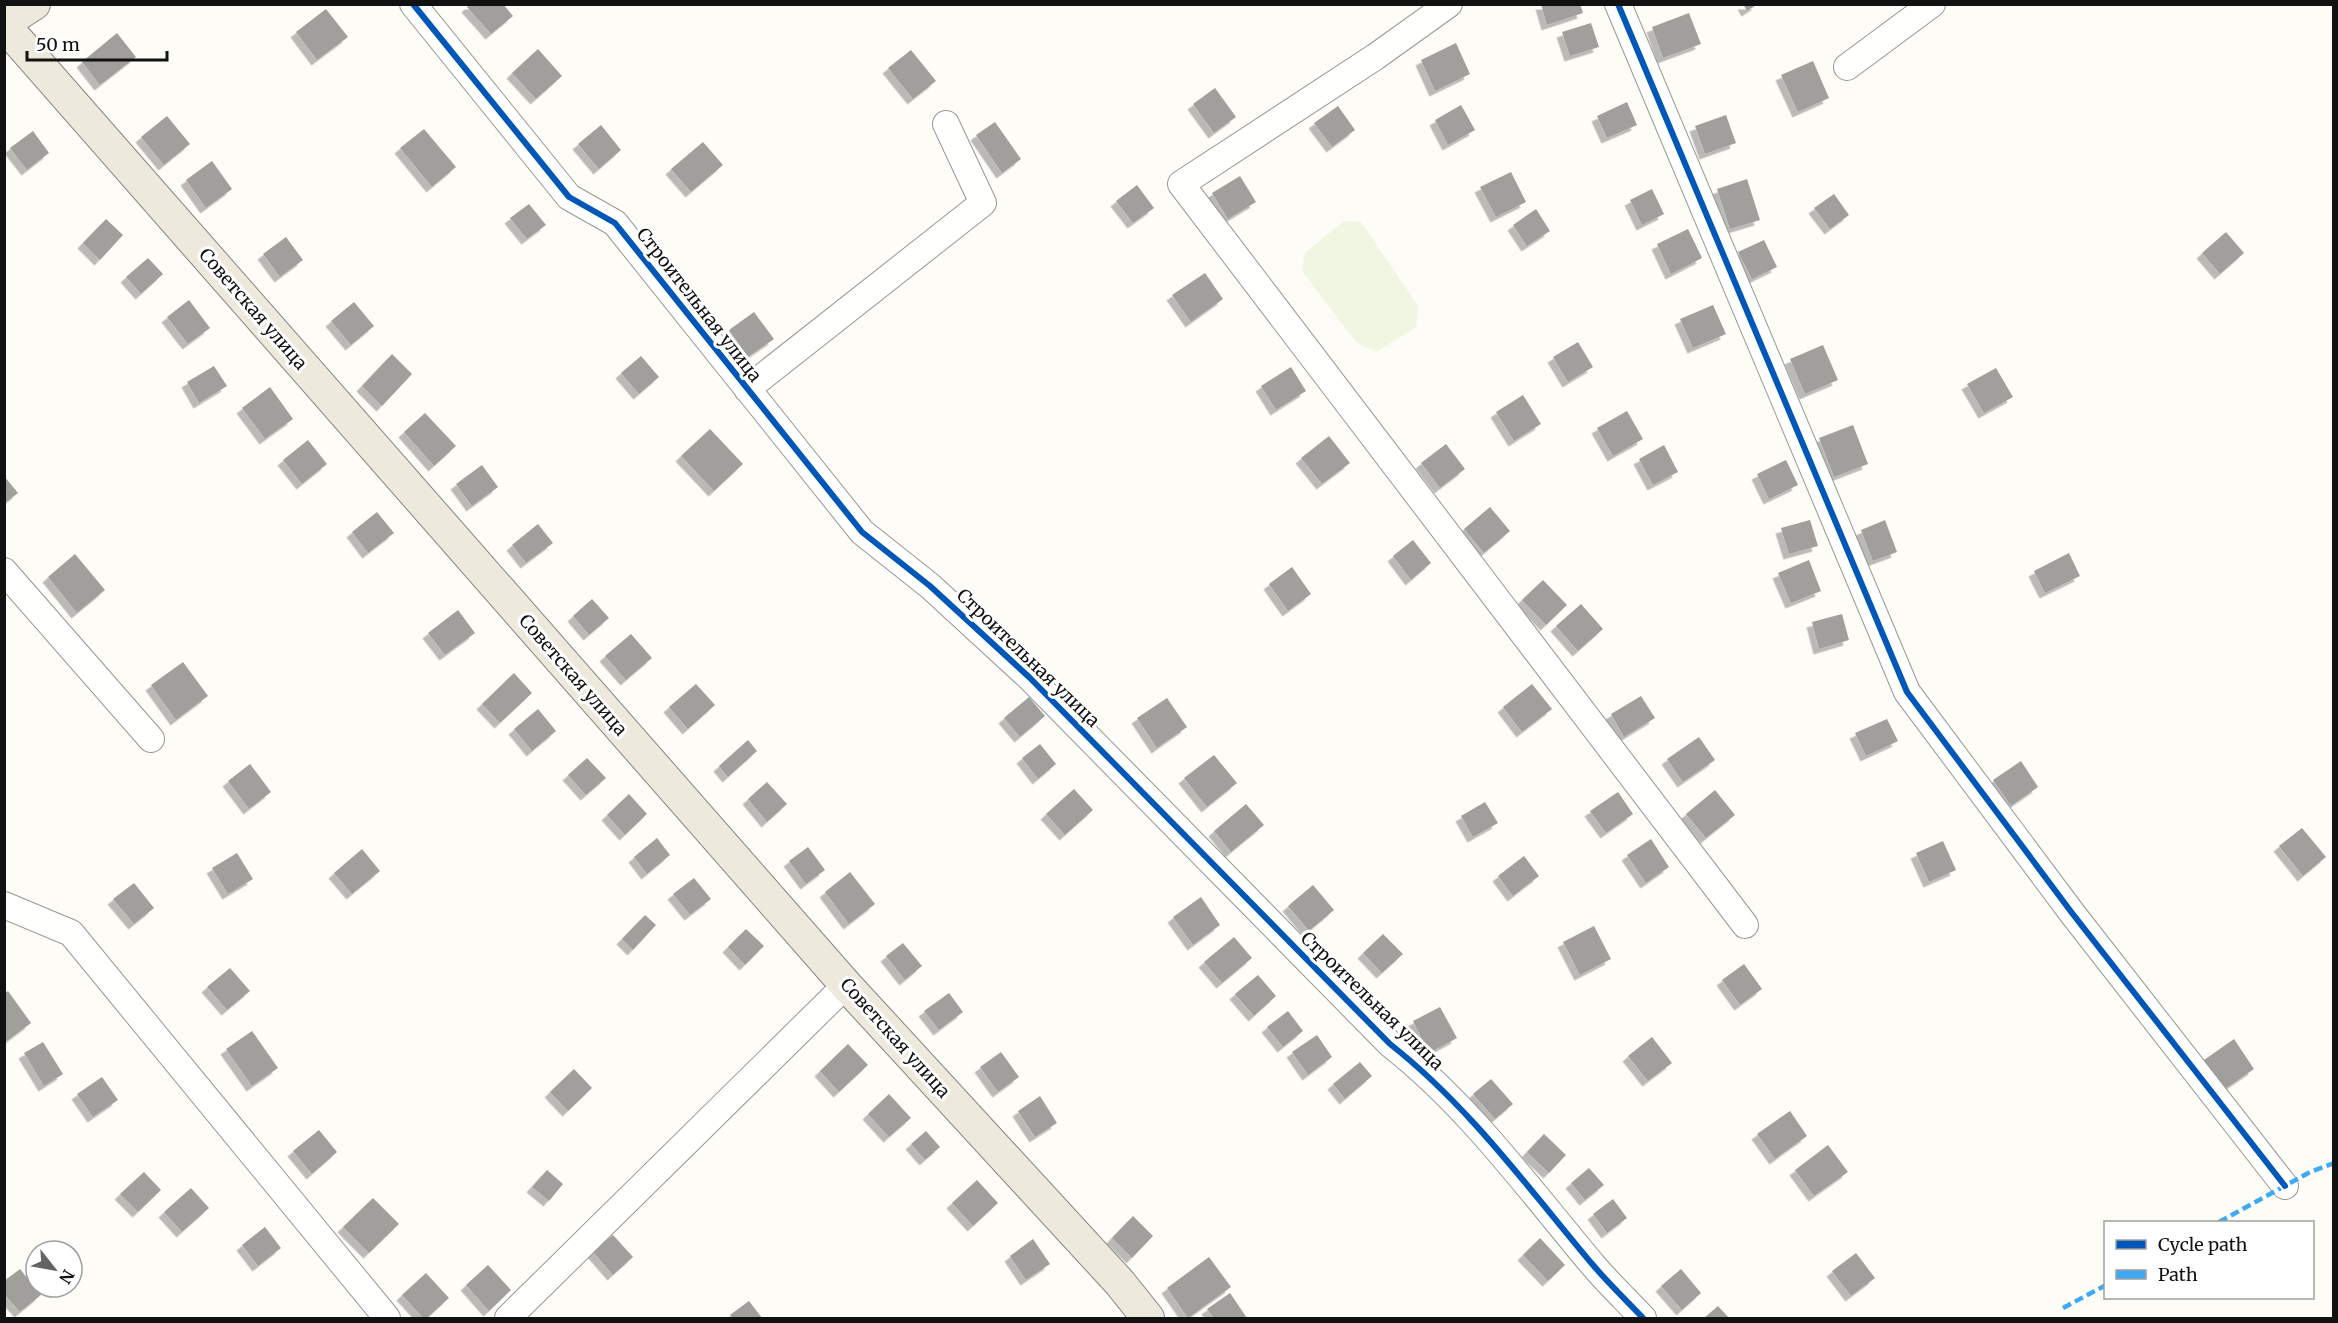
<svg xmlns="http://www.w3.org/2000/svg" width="2338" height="1323" viewBox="0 0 2338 1323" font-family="Merriweather,serif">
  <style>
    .pitch { fill: #f0f6e1 }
    .building { fill: #a19f9c; filter: url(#shadow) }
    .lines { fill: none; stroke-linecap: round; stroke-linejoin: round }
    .minor-casing { stroke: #979795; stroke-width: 28 }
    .major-casing { stroke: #858482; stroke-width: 34 }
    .minor { stroke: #fffffe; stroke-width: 26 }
    .major { stroke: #ede9dc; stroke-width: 32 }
    .quiet { stroke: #3fa9f5; stroke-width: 4.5; stroke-dasharray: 9 4.5; stroke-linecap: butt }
    .cycleway-casing { stroke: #fff; stroke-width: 10 }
    .cycleway { stroke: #0057b8; stroke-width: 6 }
    .labels { text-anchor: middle; stroke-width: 6; stroke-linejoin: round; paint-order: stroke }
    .street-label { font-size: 18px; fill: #111; stroke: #fff }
  </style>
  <defs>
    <filter id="shadow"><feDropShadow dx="-5.5" dy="5.5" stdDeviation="0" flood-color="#0004"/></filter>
  </defs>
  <rect width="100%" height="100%" fill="#fdfcf7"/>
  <path class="pitch" d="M1344 221 1361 222 1418 306 1416 327 1376 352 1356 342 1302 271 1305 253Z"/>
  <path class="building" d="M470 4H503L513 16 491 34 467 7Z
    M1541 4H1580L1583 13 1547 25Z
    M1743 4H1758L1747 11Z
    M326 9 348 37 317 60 296 32Z
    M1689 13 1701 44 1663 58 1652 27Z
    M1591 23 1599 47 1570 56 1562 32Z
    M117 33 136 57 100 85 82 62Z
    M1456 43 1470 74 1435 91 1421 60Z
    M538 49 562 76 536 99 512 73Z
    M911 50 936 81 913 99 888 68Z
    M1813 61 1829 98 1798 112 1781 75Z
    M1215 88 1236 117 1214 133 1193 104Z
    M1627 102 1637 125 1607 138 1597 116Z
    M1461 105 1475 130 1448 145 1435 120Z
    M1338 106 1355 130 1332 147 1314 123Z
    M1726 115 1736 143 1705 154 1695 126Z
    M167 116 190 144 164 165 141 137Z
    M995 122 1021 159 1002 173 976 135Z
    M601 125 621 150 599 169 578 144Z
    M424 129 456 167 432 187 400 148Z
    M33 131 49 153 27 170 10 148Z
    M703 142 723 165 691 192 671 169Z
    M212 161 232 189 206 208 186 180Z
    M1511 172 1526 202 1496 217 1480 187Z
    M1240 176 1256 202 1228 219 1212 193Z
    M1747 179 1760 220 1730 229 1717 189Z
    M1137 185 1154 208 1133 223 1116 201Z
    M1652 189 1664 214 1642 225 1630 200Z
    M1834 194 1849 215 1830 229 1814 208Z
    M529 204 546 225 527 239 510 218Z
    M1536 209 1550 231 1527 246 1513 225Z
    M106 219 123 235 100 260 83 243Z
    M1688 229 1702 258 1671 274 1657 244Z
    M2226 232 2244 253 2220 274 2202 253Z
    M286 237 303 260 280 277 263 254Z
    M1764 240 1777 267 1752 279 1738 252Z
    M148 258 163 274 141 294 126 277Z
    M1205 273 1223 299 1191 322 1172 295Z
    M189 300 210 328 188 344 167 317Z
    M354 302 374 326 351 345 331 321Z
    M1713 305 1726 334 1693 348 1680 319Z
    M754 312 774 339 748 357 729 330Z
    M1578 342 1593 367 1568 382 1553 357Z
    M1823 345 1838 380 1805 394 1790 359Z
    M392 354 412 374 382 406 362 386Z
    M641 356 659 377 639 394 621 373Z
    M214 366 227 386 199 403 187 382Z
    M1291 367 1306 391 1276 410 1261 386Z
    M1996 368 2013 397 1984 413 1967 384Z
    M270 387 293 419 265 439 242 408Z
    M1523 395 1541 424 1514 441 1496 412Z
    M1627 411 1643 439 1613 456 1597 428Z
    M425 413 456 446 434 466 404 432Z
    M1853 425 1868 464 1834 477 1819 438Z
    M710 429 743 464 714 491 681 456Z
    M1329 436 1350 463 1322 484 1301 458Z
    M308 440 327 464 302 484 283 460Z
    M1446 444 1465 469 1440 488 1421 463Z
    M1664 445 1678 472 1653 485 1639 459Z
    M1786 460 1798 485 1769 499 1757 474Z
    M482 465 498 487 472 506 456 484Z
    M4 476 18 493 4 504Z
    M1490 507 1510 531 1484 553 1464 529Z
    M377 512 394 533 368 553 352 532Z
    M1810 520 1818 546 1789 554 1781 528Z
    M1885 520 1897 552 1873 561 1861 530Z
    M538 524 553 543 526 563 512 545Z
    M1413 540 1431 563 1411 580 1393 556Z
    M2069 553 2080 576 2045 593 2034 571Z
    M75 554 105 590 77 613 48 577Z
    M1809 560 1821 591 1791 603 1778 573Z
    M1292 567 1311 594 1288 611 1269 584Z
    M1543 580 1567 605 1546 625 1522 600Z
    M592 599 609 618 589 635 573 616Z
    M1581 604 1603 629 1578 651 1556 626Z
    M458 610 475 633 445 655 428 633Z
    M1842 614 1849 640 1819 649 1812 622Z
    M631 634 652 658 626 680 605 656Z
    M183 662 208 696 176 720 151 685Z
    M514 673 532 693 500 723 482 704Z
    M696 684 715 705 688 729 669 707Z
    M1532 684 1552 709 1522 732 1503 707Z
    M1641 696 1655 718 1624 737 1611 714Z
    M1029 697 1045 716 1020 737 1004 718Z
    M1167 698 1187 727 1157 748 1137 718Z
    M538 709 556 731 532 751 514 729Z
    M1887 719 1898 741 1866 756 1855 733Z
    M1699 737 1715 760 1683 782 1667 759Z
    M748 740 757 751 728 777 719 766Z
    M1040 744 1056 764 1038 779 1022 758Z
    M1214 755 1237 783 1207 807 1184 778Z
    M587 758 606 778 586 795 568 775Z
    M2021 761 2038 787 2011 806 1993 780Z
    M250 764 271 792 249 809 228 781Z
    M767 782 787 804 767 822 748 799Z
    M1074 789 1093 810 1065 835 1046 814Z
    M1715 790 1735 815 1706 838 1686 814Z
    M1618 792 1633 814 1606 833 1590 811Z
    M629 794 647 814 625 835 607 815Z
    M1485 802 1498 823 1473 837 1461 816Z
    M1246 804 1264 825 1231 852 1214 831Z
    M2302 828 2326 857 2303 876 2279 846Z
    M657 838 670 855 647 874 634 857Z
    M1651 839 1669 867 1646 883 1627 855Z
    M1943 841 1956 870 1929 882 1916 853Z
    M808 847 825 870 806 884 789 861Z
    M362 849 380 871 352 894 334 873Z
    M237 853 253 879 228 894 212 868Z
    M1524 856 1539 876 1513 896 1498 876Z
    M850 872 875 904 849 924 825 892Z
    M694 878 711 899 690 915 673 894Z
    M134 883 154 908 134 924 113 899Z
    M1313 885 1334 910 1309 931 1288 906Z
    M1201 897 1220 925 1193 945 1173 917Z
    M645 915 656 925 633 950 622 939Z
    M1594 926 1611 959 1580 975 1563 942Z
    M746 929 764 946 745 965 728 947Z
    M1383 934 1403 954 1382 973 1363 953Z
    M1234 937 1252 958 1222 983 1204 962Z
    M903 943 922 966 905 980 886 956Z
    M1744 964 1762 989 1740 1005 1722 980Z
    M230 968 250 991 227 1010 207 987Z
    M1258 975 1276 996 1254 1016 1235 994Z
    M8 991 31 1023 7 1041 4 1037V994Z
    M949 993 963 1012 939 1030 924 1011Z
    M1440 1007 1457 1038 1429 1053 1413 1021Z
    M1288 1011 1303 1031 1283 1047 1267 1027Z
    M252 1031 278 1068 252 1086 226 1049Z
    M1317 1035 1332 1057 1308 1075 1292 1052Z
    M1652 1037 1672 1063 1648 1081 1628 1056Z
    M2234 1039 2254 1069 2225 1089 2204 1060Z
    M43 1042 63 1074 44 1086 24 1053Z
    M848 1044 868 1065 839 1092 820 1071Z
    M1001 1052 1019 1077 998 1092 980 1067Z
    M1360 1062 1372 1076 1345 1099 1333 1084Z
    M574 1069 592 1088 568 1111 550 1092Z
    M102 1077 118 1100 93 1117 77 1094Z
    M1491 1079 1513 1104 1495 1119 1473 1094Z
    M889 1094 911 1118 889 1137 868 1114Z
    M1040 1096 1057 1123 1035 1137 1018 1111Z
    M1790 1111 1807 1136 1775 1159 1757 1134Z
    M319 1130 337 1152 312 1174 293 1151Z
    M926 1131 940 1147 925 1160 911 1144Z
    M1544 1134 1566 1155 1549 1173 1527 1152Z
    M1828 1145 1848 1172 1814 1196 1795 1170Z
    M1589 1168 1604 1185 1585 1200 1571 1183Z
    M547 1170 563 1184 549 1201 532 1187Z
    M144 1172 161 1190 138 1212 120 1194Z
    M977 1180 998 1203 973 1226 952 1203Z
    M191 1188 209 1208 182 1232 164 1212Z
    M373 1198 399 1224 369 1253 343 1227Z
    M1613 1199 1627 1218 1607 1233 1593 1214Z
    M1133 1216 1153 1236 1132 1258 1112 1238Z
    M265 1227 281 1248 258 1266 242 1245Z
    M613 1235 633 1257 613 1275 593 1252Z
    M1540 1238 1565 1265 1548 1281 1523 1255Z
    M1033 1239 1050 1264 1026 1280 1010 1256Z
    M1856 1253 1875 1278 1851 1296 1832 1271Z
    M1209 1257 1231 1287 1188 1318 1167 1288Z
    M488 1265 511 1290 489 1311 466 1285Z
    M20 1269 41 1295 20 1312 4 1294V1281Z
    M1681 1269 1701 1293 1682 1310 1661 1286Z
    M426 1273 449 1298 427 1318H423L402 1295Z
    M1230 1293 1247 1318H1214L1207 1309Z
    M749 1301 762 1318H733L730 1315Z
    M1718 1306 1729 1318H1704Z"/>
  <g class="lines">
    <defs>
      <path id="minor" d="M413 4 569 197 615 223 862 532 930 586 1029 677 1390 1044C1469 1106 1529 1189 1593 1265 1609 1284 1627 1301 1643 1318
        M1449 4 1375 57 1181 184 1745 925
        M1618 4 1907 692 2072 913 2285 1186
        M1847 67 1932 4
        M747 389 983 203 946 124
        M4 571 151 739
        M4 905 71 933 387 1318
        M508 1318 846 985"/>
      <path id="major" d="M4 23 34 4
        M4 25 846 985 1120 1283 1148 1318"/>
    </defs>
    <use href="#minor" class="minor-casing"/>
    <use href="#major" class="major-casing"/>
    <use href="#minor" class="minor"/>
    <use href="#major" class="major"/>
    <path class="quiet" d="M2219 1222 2310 1172 2334 1163
      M2063 1308 2106 1285"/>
    <defs>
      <path id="cycleway" d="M413 4 569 197 615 223 862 532 930 586 1029 677 1390 1044C1469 1106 1529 1189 1593 1265 1609 1284 1627 1301 1643 1318
        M1618 4 1907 692 2072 913 2285 1186"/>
    </defs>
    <use href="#cycleway" class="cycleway-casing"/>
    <use href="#cycleway" class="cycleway"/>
  </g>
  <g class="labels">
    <g class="street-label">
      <text transform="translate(699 305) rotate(52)" y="6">Строительная улица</text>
      <text transform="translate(253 309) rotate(49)" y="6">Советская улица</text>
      <text transform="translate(1028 658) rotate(44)" y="6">Строительная улица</text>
      <text transform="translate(573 675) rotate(49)" y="6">Советская улица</text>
      <text transform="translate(1372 1001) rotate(44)" y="6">Строительная улица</text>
      <text transform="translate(895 1038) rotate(48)" y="6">Советская улица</text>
    </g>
  </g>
  <rect width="2338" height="1323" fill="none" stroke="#111111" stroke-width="12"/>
  <rect x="2104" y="1221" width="210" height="78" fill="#ffffff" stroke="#a0a0a0" stroke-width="1.5"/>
  <rect x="2116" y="1240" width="30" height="9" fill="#0057b8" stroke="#a0a0a0" stroke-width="1.5"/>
  <text x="2158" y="1251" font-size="18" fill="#111111">Cycle path</text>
  <rect x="2116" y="1270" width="30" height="9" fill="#3fa9f5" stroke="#a0a0a0" stroke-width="1.5"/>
  <text x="2158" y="1281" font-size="18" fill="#111111">Path</text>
  <g transform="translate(54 1269) rotate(121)"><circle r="28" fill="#ffffff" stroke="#a0a0a0" stroke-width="1.5"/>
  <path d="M0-4.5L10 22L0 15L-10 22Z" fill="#646362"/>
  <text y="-9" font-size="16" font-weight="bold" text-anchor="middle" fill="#111111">N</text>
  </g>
  <path d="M27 51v9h140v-9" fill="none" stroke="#111111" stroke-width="3"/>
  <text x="36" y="51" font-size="18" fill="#111111" stroke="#ffffff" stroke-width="4.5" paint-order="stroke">50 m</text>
</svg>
